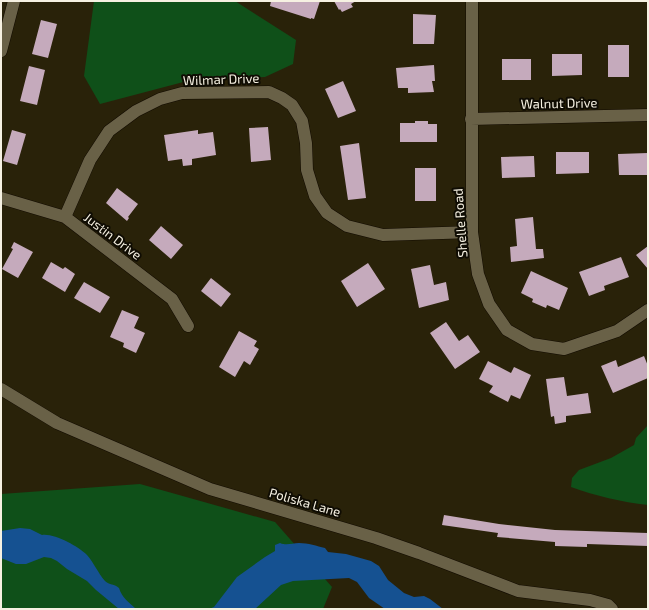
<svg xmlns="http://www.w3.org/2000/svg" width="649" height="610" viewBox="0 0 649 610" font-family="'Exo 2',sans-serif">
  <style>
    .green { fill: #0f5019 }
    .water { fill: #155191 }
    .building { fill: #c5aabc }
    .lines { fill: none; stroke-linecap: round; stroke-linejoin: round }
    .minor-casing { stroke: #120b00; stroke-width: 13 }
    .minor { stroke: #696147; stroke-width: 12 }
    .labels { text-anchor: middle; stroke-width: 4; stroke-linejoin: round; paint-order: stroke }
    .street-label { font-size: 13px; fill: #f6f1e2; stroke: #0f0c03 }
  </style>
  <rect width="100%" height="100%" fill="#292209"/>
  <path class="green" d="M94 1H235L296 40 293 64 265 77 191 80 100 104 84 76Z
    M648 425V505C621 502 596 496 571 487L572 478 579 470 611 458 634 445 636 438Z
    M140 484 275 522 332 587 323 609H1V494Z"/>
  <path class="water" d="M20 528 30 529 42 535C54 533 78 546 87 555 94 563 98 573 105 581 109 585 115 584 119 588 122 598 129 602 136 609H119L96 590 87 581 67 569 57 561 51 558 44 557 26 564H16L1 558V531Z
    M280 543C287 546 292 543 299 543 308 543 317 546 325 548L328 552 346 554 371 561 379 566 388 580 404 593 414 597 424 596 430 599 443 609H385L369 598 357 582 349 578 293 581 281 585 255 609H209L214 607 237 577 265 557 275 551V545Z"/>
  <path class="building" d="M271 1H320L314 19 311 18V19L270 6Z
    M334 1H356L351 4 353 7 342 12 340 9 339 10Z
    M413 14 436 15 434 44H413Z
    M41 20 57 24 48 58 32 54Z
    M608 45H629V77H608Z
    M552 54H582V75L552 76Z
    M502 59H531V80H502Z
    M434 65 435 81H432L434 92 408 93V88H398L396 68Z
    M29 66 45 70 37 105 20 101Z
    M343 81 356 111 338 118 325 89Z
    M415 121H428V124H437V142H400V123H415Z
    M268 127 271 160 251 162 249 128Z
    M12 130 26 134 17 165 3 161Z
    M198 130V134L213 132 216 155 192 159V165L183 166 182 159 168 161 164 135Z
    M359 143 366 198 348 200 340 146Z
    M556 152H589V173L556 174Z
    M648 153V175H619L618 154Z
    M534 156 535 177 502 178 501 157Z
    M415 168H436V201H415Z
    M117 188 138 204 128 217 129 218 127 221 106 203Z
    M533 217 536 249H543L544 258 511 262 510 247 517 246 515 219Z
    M161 226 183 245 171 259 149 240Z
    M14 242 33 252 18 278 2 269 13 249 11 248Z
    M648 246V269L636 255Z
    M621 257 629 277 604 286 605 290 589 296 579 272Z
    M51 262 63 269 65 267 75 274 65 292 42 278Z
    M368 263 385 289 357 307 341 281Z
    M430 265 434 285 446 282 449 300 419 308 411 269Z
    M531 271 568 288 559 310 547 305 546 308 532 302 533 299 521 293Z
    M211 278 231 294 221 307 201 291Z
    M84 282 110 297 100 313 74 298Z
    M122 310 139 317 134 328 145 333 136 353 123 347 124 343 110 337Z
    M446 322 459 341 468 335 480 352 455 369 430 333Z
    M239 331 257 341 254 346 259 349 250 365 244 361 235 377 219 367Z
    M644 356 648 366V378L613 393 601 366 616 360 618 367Z
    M488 361 511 373 514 367 531 375 520 399 511 395 508 402 489 392 493 386 479 379Z
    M564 377 567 396 588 393 591 413 566 416V422L555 424 554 416 551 417 546 379Z
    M444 515 499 524 555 530 648 533V546L587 544V547L555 546V542L497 537 498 533 442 525Z"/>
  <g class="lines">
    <defs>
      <path id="minor" d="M472 1V232L478 274 489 304 507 330 532 344 564 349 617 331 648 310
        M1 51 14 1
        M471 119 648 115
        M1 198 65 217 172 299 188 326
        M65 217 90 160 109 131 136 111 160 99 182 93 269 92 282 98 292 105 302 121 306 143 307 170 315 196 327 213 347 226 383 235 472 232
        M1 389 57 423 210 489 376 538 419 553 518 591 590 600 608 605 612 609"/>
    </defs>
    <use href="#minor" class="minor-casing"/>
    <use href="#minor" class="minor"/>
  </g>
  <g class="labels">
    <g class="street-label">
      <text transform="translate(221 79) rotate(-2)" y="5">Wilmar Drive</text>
      <text transform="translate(559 103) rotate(-1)" y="5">Walnut Drive</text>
      <text transform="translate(460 223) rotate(-94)" y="5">Shelle Road</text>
      <text transform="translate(113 236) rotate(37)" y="5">Justin Drive</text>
      <text transform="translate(305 502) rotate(16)" y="5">Poliska Lane</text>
    </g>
  </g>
  <rect width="649" height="610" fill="none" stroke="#f6f1e2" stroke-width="4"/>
</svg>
